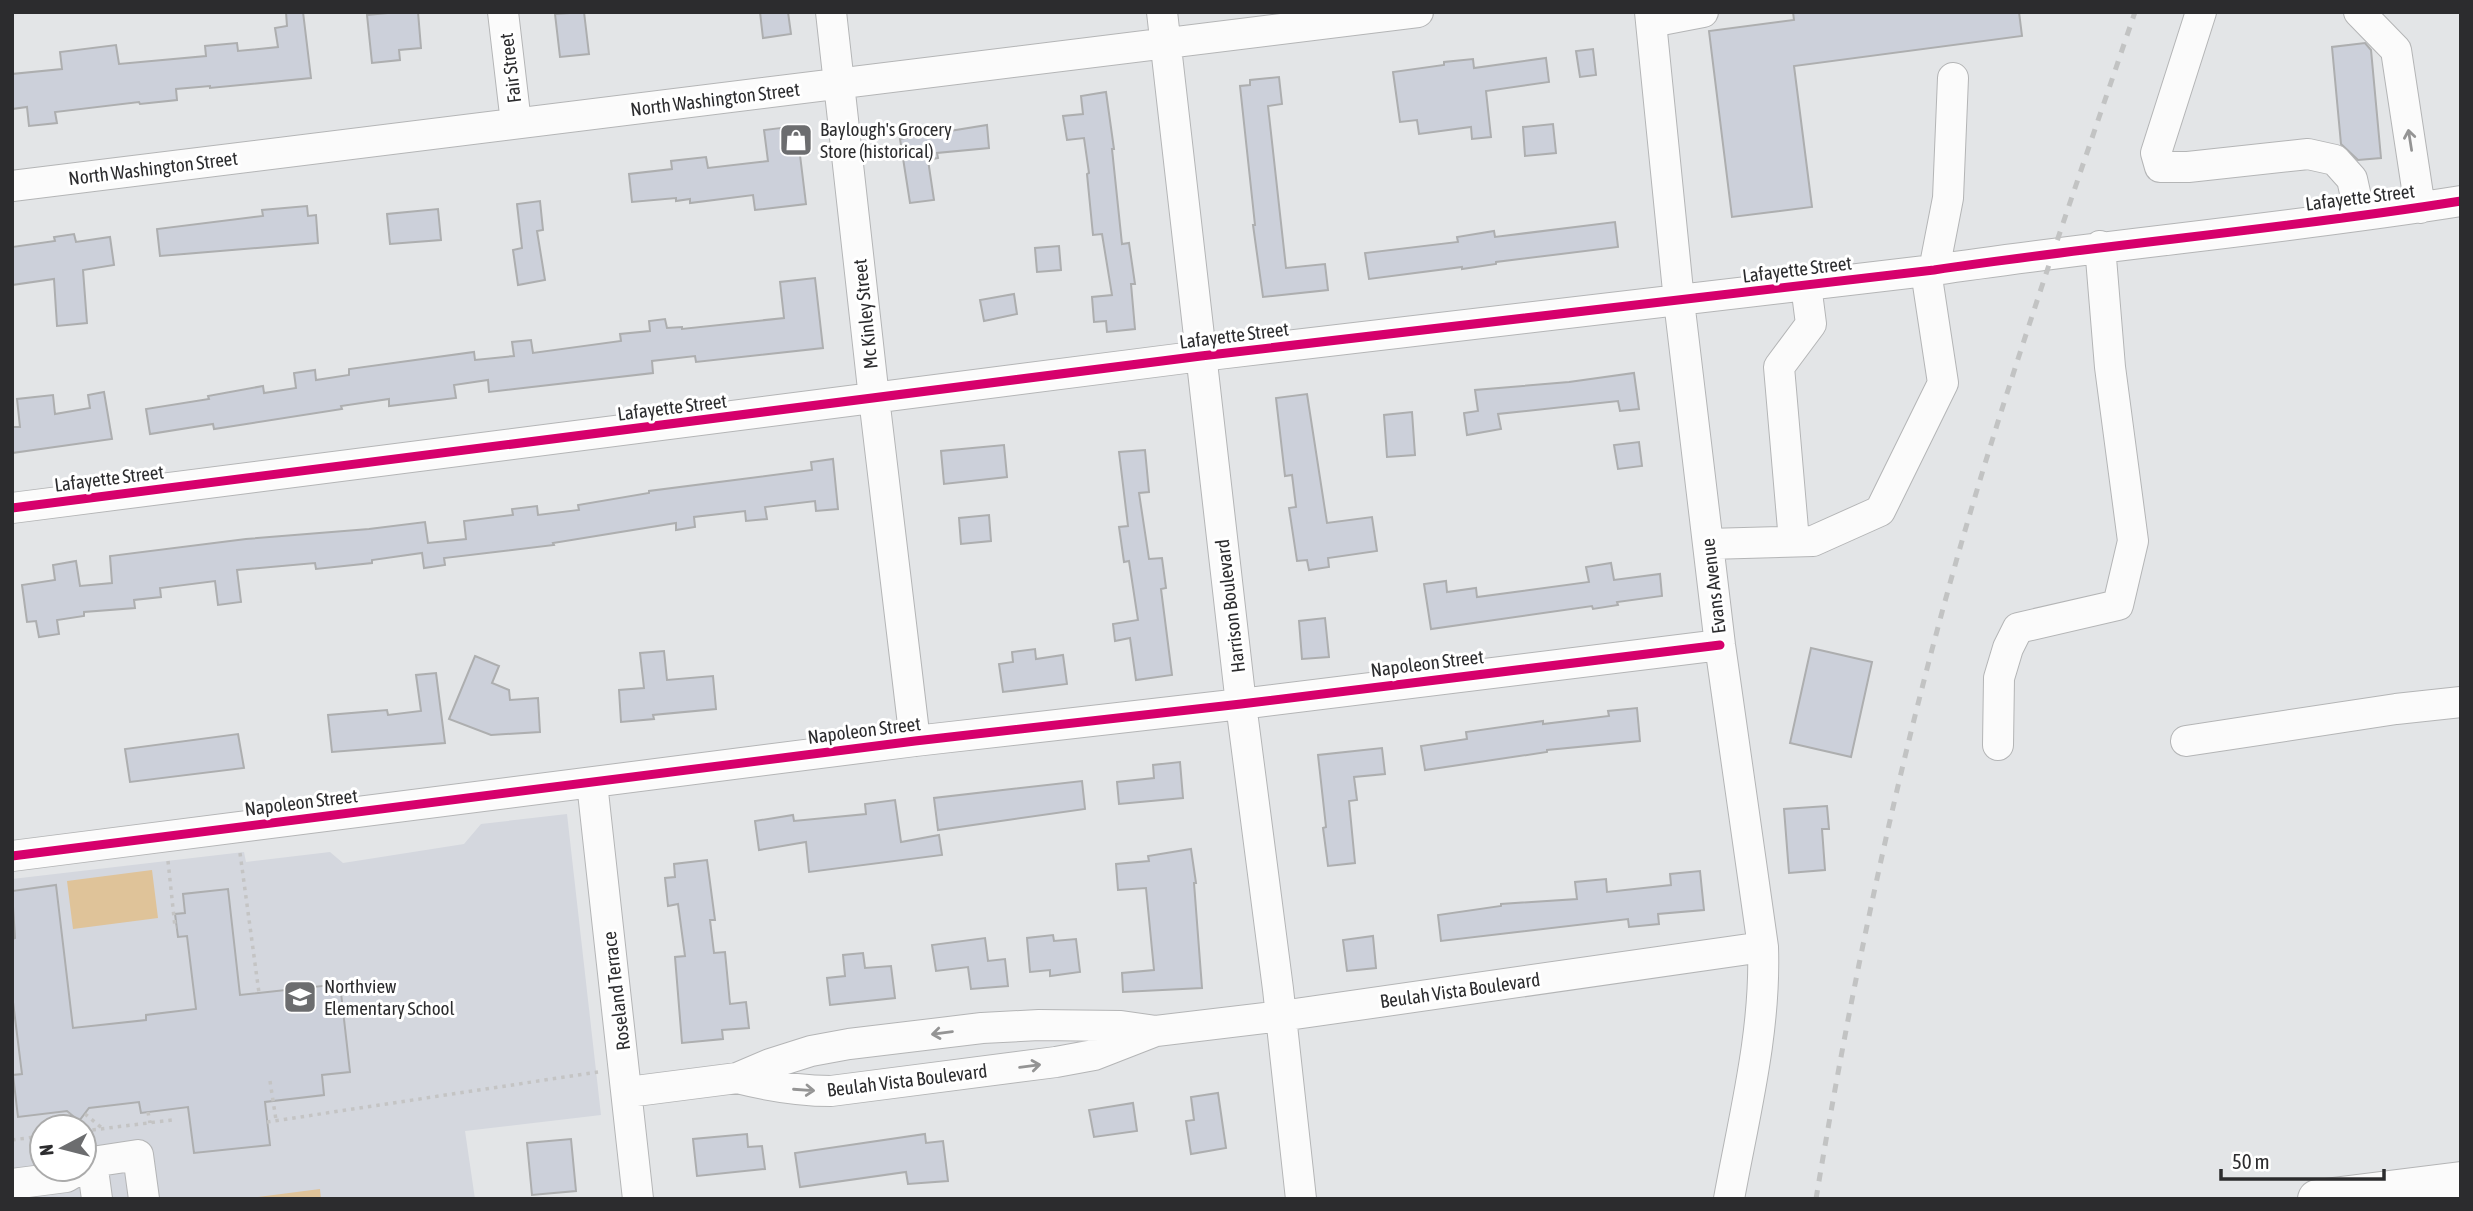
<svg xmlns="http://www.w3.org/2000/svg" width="2473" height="1211" viewBox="0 0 2473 1211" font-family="'Asap Condensed',sans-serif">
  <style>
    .built { fill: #d4d7de; fill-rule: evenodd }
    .green { fill: #dfc399 }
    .building { fill: #ccd0da; stroke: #adaeaf; stroke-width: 2 }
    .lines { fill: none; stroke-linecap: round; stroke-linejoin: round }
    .minor-casing { stroke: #b4b5b6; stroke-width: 32 }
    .major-casing { stroke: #b4b5b6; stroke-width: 40 }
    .path { stroke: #c4c4c4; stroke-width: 3.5; stroke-dasharray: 3.5 5; stroke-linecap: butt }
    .minor { stroke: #fbfbfb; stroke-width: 30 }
    .major { stroke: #fbfbfb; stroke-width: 38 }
    .rail { stroke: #c2c3c3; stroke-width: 5; stroke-dasharray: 9 9; stroke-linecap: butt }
    .cycleway-casing { stroke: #fff; stroke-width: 13 }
    .cycleway { stroke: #d6006c; stroke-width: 9 }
    .oneway { stroke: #949494 }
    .labels { text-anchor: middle; stroke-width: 6; stroke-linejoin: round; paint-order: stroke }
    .street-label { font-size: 19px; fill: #2c2c2e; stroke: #fff }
    .poi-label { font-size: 19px; fill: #2c2c2e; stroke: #fff; text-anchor: start }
  </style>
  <rect width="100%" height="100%" fill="#e3e5e7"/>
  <path class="built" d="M567 814 601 1115 465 1131 475 1199H68L67 1197 12 1199V879L244 852 246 862 330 852 343 863 464 844 481 824ZM42 1127H84V1169H42Z"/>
  <path class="green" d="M152 870 158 918 73 929 67 881Z
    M320 1189 321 1199H242Z"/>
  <path class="building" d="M286 12H303L311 78 210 88V86L176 89 177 100 140 104 139 102 55 112 57 123 29 126 27 107 12 109V74L62 69 60 52 116 45 119 64 206 56 205 46 237 43 238 51 278 47 275 28 287 26Z
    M398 12H418L421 48 399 50 400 60 372 63 367 15Z
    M584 12 589 54 560 57 555 14Z
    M760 12H788L791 34 763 38Z
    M1793 12H2019L2022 36 1794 66 1812 207 1732 217 1709 31 1794 20Z
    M2365 43 2371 50 2381 158 2358 160 2341 144 2332 47Z
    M1593 49 1596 75 1580 77 1576 51Z
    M1546 58 1549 82 1486 91 1491 137 1472 139 1471 127 1419 134 1417 120 1400 122 1393 72 1444 65V62L1473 59 1474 68Z
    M1279 77 1282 104 1268 106 1286 268 1325 264 1328 290 1263 297 1253 225H1255L1240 86 1250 85V80Z
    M1106 92 1114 149H1112L1122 244 1129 243 1135 284H1131L1135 329 1107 332 1106 321 1094 322 1092 297 1112 295 1102 234 1093 235 1087 174 1089 173 1084 138 1067 140 1063 116 1083 114 1081 96Z
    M1553 124 1556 153 1525 156 1523 127Z
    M805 125 809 154 800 155 806 204 755 210 753 195 690 203V199L676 201V198L632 202 629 174 672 169 671 161 706 157 708 168 768 161 764 130Z
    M987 125 989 148 937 153 938 158 928 160 934 200 910 203 900 139Z
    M540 201 543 230 537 231 545 280 518 285 513 250 522 248 517 204Z
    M307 206 308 216 316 215 318 243 160 256 157 229 263 216 262 210Z
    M438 209 441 240 390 244 387 214Z
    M1615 222 1618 247 1496 262V264L1462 269V267L1369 279 1365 253 1458 242 1457 237 1494 231 1495 237Z
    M74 234 76 242 110 237 114 265 83 270 87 323 57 326 54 279 12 285V247L55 241 54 237Z
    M1059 246 1061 270 1037 272 1035 248Z
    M815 278 823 348 696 362 695 356 652 361 653 373 489 392 488 380 454 385 456 398 389 406V399L341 406 342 409 214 429 213 424 150 434 146 409 209 399 208 396 263 386 264 393 296 388 294 373 315 370 316 380 349 375V369L474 352 475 360 514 356 512 342 531 340 533 353 621 341 620 334 650 331 649 321 665 319 667 328 682 327V329L784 318 780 282Z
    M1014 294 1017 314 984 321 980 300Z
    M1634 373 1639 409 1620 411 1618 401 1498 414 1501 429 1467 435 1464 413 1478 411 1475 390 1569 382Z
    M104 392 112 439 12 453V427H20L17 399 53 395 55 414 90 408 88 395Z
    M1307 394 1327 523 1372 517 1377 551 1328 558 1329 567 1309 570 1307 560 1297 561 1289 508 1296 507 1292 475 1285 476 1276 398Z
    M1412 412 1415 455 1387 457 1384 415Z
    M1639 442 1642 466 1618 469 1614 445Z
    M1004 445 1007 477 944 484 941 451Z
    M1145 450 1149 492 1139 493 1149 559 1162 558 1166 588 1161 589 1172 675 1136 680 1130 638 1115 641 1113 624 1138 620 1129 561 1124 562 1119 527 1128 526 1119 452Z
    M833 459 838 509 816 511 815 501 765 507 767 519 746 521 745 511 694 517 695 527 676 530V523L553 543 554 545 444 558 445 565 424 568 422 553 372 560V563L316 569 315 563 237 570 241 602 218 605 215 581 160 588 161 597 134 600 135 608 84 612V616L57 620 59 634 39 637 36 621 27 622 22 585 55 580 53 565 76 561 80 586 112 583 110 556 246 539 369 529 425 522 428 543 466 539 464 521 513 515 512 509 537 506 538 515 579 510 578 505 649 493V491L812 470 811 462Z
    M989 515 991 541 961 544 959 518Z
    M1611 563 1614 580 1660 574 1662 596 1617 602 1618 605 1593 609 1592 606 1431 629 1424 584 1446 581 1447 592 1476 588 1477 597 1589 582 1586 567Z
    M1325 618 1329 657 1302 659 1299 621Z
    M1811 648 1872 662 1851 757 1790 743Z
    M1035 649 1036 659 1063 655 1067 684 1003 692 999 664 1013 662 1012 652Z
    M664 651 667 680 713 676 716 709 653 715 654 719 621 722 619 690 644 688 640 653Z
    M475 656 499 666 492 683 509 690 510 700 538 698 540 732 491 735 449 719Z
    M436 673 445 743 332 752 328 715 387 710 388 715 421 711 416 675Z
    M1637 708 1640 741 1547 750V752L1425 770 1421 746 1467 739 1466 732 1543 721V724L1609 716 1608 711Z
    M238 734 244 768 130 782 125 749Z
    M1382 748 1385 774 1354 777 1357 800 1349 801 1355 863 1328 866 1323 828 1326 827 1318 755Z
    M1180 762 1183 798 1119 804 1117 782 1154 778 1153 765Z
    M1082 781 1085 809 938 830 934 798Z
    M895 800 901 842 939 835 942 855 809 872 806 842 759 850 755 821 793 815 794 821 866 814 865 804Z
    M1827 806 1829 829H1822L1825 870 1789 873 1784 809Z
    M1191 849 1196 883H1194L1202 988 1123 992 1122 973 1154 970 1146 888 1118 890 1116 864 1149 861 1148 856Z
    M707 860 715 920H710L714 953 725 952 730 1004 746 1002 749 1028 722 1030 723 1039 682 1043 675 957 685 956 678 904 668 906 665 878 675 877 674 864Z
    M1700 871 1704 910 1658 914 1659 924 1629 927 1628 919 1441 941 1438 915 1501 906V904L1577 899 1575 882 1606 879 1607 892 1671 885 1670 874Z
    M56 885 73 1028 146 1020V1015L196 1009 187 936 178 937 175 914 185 913 183 894 228 889 240 995 340 984 350 1072 322 1075 324 1095 265 1102 270 1145 194 1153 188 1107 141 1113 139 1102 89 1108 79 1121 67 1111 18 1117 13 1075 22 1074 12 994V939L15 938 12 891Z
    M1053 935 1054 941 1076 939 1080 972 1050 976V970L1030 972 1027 938Z
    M1373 936 1376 968 1347 971 1343 940Z
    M985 938 988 961 1005 959 1008 986 971 989 968 967 936 971 932 945Z
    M863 953 865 968 891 966 895 998 830 1005 827 978 845 976 843 955Z
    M1218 1093 1226 1148 1191 1154 1186 1121 1194 1120 1191 1097Z
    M1133 1103 1137 1131 1094 1137 1089 1110Z
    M747 1134 748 1147 762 1146 765 1169 697 1176 693 1139Z
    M925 1134 926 1143 943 1141 948 1181 908 1184 906 1172 800 1187 795 1153Z
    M571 1139 576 1191 532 1195 527 1143Z"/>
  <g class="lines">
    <defs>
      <path id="minor" d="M503 12 516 123
        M831 12 874 398 915 741
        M1162 12 1241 704 1278 989 1301 1199
        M1650 12 1679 301 1720 645 1763 947C1766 1032 1744 1116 1729 1199
        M2201 12 2156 153 2160 167H2188L2308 154 2335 160 2352 179 2360 215
        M2359 12 2396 50 2420 208
        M1651 22 1703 12
        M12 186 1418 12
        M1934 270 1948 198 1953 78
        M12 508 1201 356 1934 270C2109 244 2286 229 2461 201
        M1794 541 1779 367 1811 324 1806 285
        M1708 544 1813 541 1880 511 1943 383 1926 271
        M2186 741 2396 709 2461 702
        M1998 745 1999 678 2008 648 2018 628 2118 605 2133 541 2110 367 2100 246
        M592 783 638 1199
        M12 856 915 741 1241 704 1720 645
        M737 1078C769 1086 798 1091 831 1091L1056 1062 1094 1055 1153 1032
        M628 1092 737 1078 770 1064 811 1051 849 1044 982 1028 1039 1025 1121 1026 1156 1031 1281 1016 1763 947
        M84 1161 92 1162 138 1155 144 1199
        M92 1162 97 1199
        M12 1184 66 1177 80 1169"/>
      <path id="major" d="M2317 1199 2461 1181"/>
    </defs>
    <use href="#minor" class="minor-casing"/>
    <use href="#major" class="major-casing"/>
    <path class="path" d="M240 853 259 993
      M168 861 175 927H177
      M270 1081 276 1120
      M148 1112 150 1123
      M85 1114 102 1128
      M267 1122 598 1072
      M59 1127 69 1113
      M84 1131 172 1120
      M12 1140 42 1136"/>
    <use href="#minor" class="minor"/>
    <use href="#major" class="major"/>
    <path class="rail" d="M1816 1199C1855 963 1906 728 1974 500 2023 336 2080 174 2135 12"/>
    <defs>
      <path id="cycleway" d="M12 508 1201 356 1934 270C2109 244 2286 229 2461 201
        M12 856 915 741 1241 704 1720 645"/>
    </defs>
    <use href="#cycleway" class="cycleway-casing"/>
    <use href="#cycleway" class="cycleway"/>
  </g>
  <defs><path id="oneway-shaft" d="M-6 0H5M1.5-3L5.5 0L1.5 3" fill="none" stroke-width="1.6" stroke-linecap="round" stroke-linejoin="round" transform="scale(1.75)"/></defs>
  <g class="oneway">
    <use href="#oneway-shaft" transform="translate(2410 140) rotate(-99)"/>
    <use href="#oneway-shaft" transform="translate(942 1033) rotate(173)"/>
    <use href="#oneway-shaft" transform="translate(1030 1066) rotate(-7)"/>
    <use href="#oneway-shaft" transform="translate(804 1090) rotate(4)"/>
  </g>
  <defs>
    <symbol id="shop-square" viewBox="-11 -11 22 22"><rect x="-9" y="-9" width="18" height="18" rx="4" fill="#6c6d6f" stroke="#fff"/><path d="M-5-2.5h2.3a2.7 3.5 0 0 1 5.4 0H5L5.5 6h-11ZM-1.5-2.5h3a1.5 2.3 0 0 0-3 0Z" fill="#fff"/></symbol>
    <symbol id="school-square" viewBox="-11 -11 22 22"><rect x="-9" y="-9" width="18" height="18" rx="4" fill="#6c6d6f" stroke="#fff"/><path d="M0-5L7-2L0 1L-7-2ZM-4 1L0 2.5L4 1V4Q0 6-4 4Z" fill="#fff"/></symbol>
  </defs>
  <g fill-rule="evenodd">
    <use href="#shop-square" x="777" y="121" width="38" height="38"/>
    <use href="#school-square" x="281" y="978" width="38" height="38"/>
  </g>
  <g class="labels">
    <g class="street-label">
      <text transform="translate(510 68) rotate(-97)" y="7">Fair Street</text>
      <text transform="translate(715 99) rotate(-7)" y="7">North Washington Street</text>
      <text transform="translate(153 168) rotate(-7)" y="7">North Washington Street</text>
      <text transform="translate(2360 197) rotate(-7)" y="7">Lafayette Street</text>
      <text transform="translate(1797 269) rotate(-7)" y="7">Lafayette Street</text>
      <text transform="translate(865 314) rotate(-96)" y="7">Mc Kinley Street</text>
      <text transform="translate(1234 335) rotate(-7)" y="7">Lafayette Street</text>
      <text transform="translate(672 407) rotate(-7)" y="7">Lafayette Street</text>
      <text transform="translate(109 478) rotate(-7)" y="7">Lafayette Street</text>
      <text transform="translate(1713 586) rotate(-97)" y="7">Evans Avenue</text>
      <text transform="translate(1230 606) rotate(-97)" y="7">Harrison Boulevard</text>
      <text transform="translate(1427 663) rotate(-7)" y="7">Napoleon Street</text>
      <text transform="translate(864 730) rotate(-7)" y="7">Napoleon Street</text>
      <text transform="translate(301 802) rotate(-7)" y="7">Napoleon Street</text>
      <text transform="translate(1460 990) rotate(-8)" y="7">Beulah Vista Boulevard</text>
      <text transform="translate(616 991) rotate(-97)" y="7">Roseland Terrace</text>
      <text transform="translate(907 1080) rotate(-7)" y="7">Beulah Vista Boulevard</text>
    </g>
    <g class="poi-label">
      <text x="820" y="136">Baylough's Grocery<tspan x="820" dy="22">Store (historical)</tspan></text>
      <text x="324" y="993">Northview<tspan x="324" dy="22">Elementary School</tspan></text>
    </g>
  </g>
  <rect width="2473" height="1211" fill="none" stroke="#2c2c2e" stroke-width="28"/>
  <g transform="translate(63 1148) rotate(263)"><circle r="33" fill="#ffffff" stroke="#ababab" stroke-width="2"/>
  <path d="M0-5L12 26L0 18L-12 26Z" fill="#6c6d6f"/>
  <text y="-10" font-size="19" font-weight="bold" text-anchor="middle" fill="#2c2c2e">N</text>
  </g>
  <path d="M2221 1169v10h163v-10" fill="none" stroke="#2c2c2e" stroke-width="3.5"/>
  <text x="2232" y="1169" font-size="21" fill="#2c2c2e" stroke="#ffffff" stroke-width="5" paint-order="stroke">50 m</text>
</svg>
